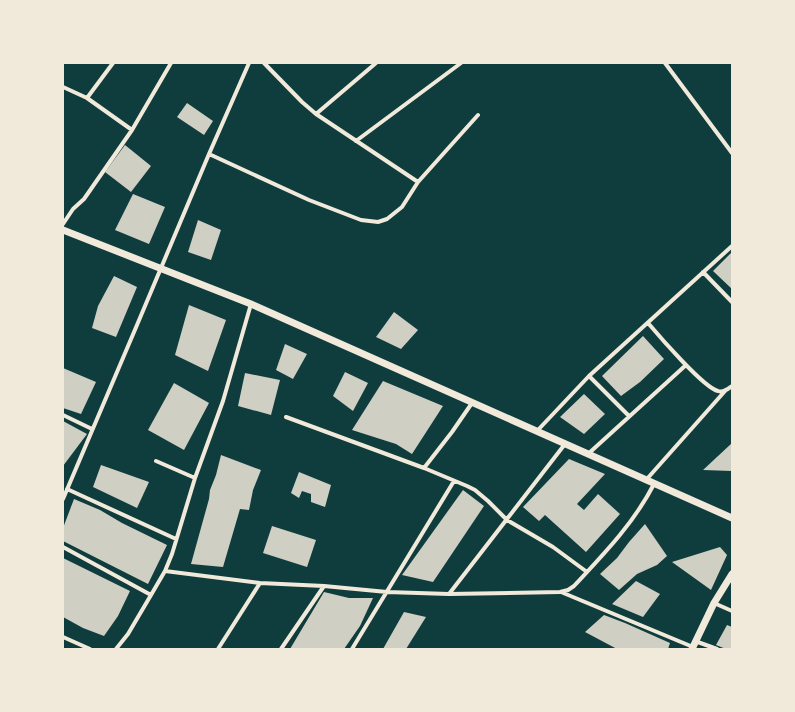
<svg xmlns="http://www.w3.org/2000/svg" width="795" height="712" viewBox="0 0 795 712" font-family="Helvetica,sans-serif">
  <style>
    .building { fill: #cfcfc3 }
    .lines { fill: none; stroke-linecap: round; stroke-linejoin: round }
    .minor { stroke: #f1e9da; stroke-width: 4 }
    .tertiary { stroke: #f1e9da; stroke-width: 7 }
  </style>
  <rect width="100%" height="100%" fill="#0f3d3e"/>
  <path class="building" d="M187 103 213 121 204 135 177 117Z
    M125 145 151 166 131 192 105 172Z
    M133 194 165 207 149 244 115 230Z
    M198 220 221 230 211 260 188 252Z
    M732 252V289L713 271Z
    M114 276 137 287 116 337 92 328 98 306Z
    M189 305 226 320 208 371 175 355Z
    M394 312 418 330 401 349 376 337Z
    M643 336 664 359 640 382 621 396 602 376Z
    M285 344 307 354 293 379 276 370Z
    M63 368 96 382 81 414 63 408Z
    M345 372 368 383 353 411 333 396Z
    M245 373 280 380 271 415 238 406Z
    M383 381 443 406 412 454 396 444 352 430Z
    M174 383 209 403 184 450 148 430Z
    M584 394 605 414 584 434 560 417Z
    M63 421 87 434 63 466Z
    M732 443V471L703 470Z
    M221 455 261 470 253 490 249 510 240 509 223 567 191 564 209 499 210 490 216 475Z
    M569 459 605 474 577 504 584 510 598 494 620 514 586 552 545 515 539 521 523 507Z
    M101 465 149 482 137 508 93 487Z
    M299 472 331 485 325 507 311 502V494L302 491 299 498 291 493Z
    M463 490 484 506 433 582 402 575Z
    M74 499 100 510 122 523 167 545 148 584 63 541V528Z
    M645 524 667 556 657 565 637 574 619 590 600 574 617 558 629 542Z
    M272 526 316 540 307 567 263 553Z
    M720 547 727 555 711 590 672 562Z
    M63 558 130 591 118 616 104 636 83 628 63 617Z
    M636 581 660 594 643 617 612 604Z
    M324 592 349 598H373L360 626 344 649H290Z
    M404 612 426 617 406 649H383Z
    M604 615 625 623 670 643 668 649H617L585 632Z
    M727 625 732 627V649H726L716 645Z"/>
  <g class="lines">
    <path class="minor" d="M264 63 302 102 316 114 418 182
      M665 63 732 153
      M63 87 87 98 132 130
      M87 98 113 63
      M316 114 376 63
      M356 141 461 63
      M209 154 309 200 361 220 378 222 387 219 402 207 418 182 478 115
      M63 224 73 209 84 199 132 130 171 63
      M703 272 732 302
      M648 323C659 336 704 388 718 391 723 393 728 389 732 386
      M589 376 629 416
      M63 415 92 429
      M286 417 424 468 467 486 475 490 488 501 507 520 553 547 587 572
      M537 431 589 376 732 246
      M588 454 686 365
      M156 461 195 478
      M424 468 452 432 472 403
      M646 480 725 391
      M67 489 176 539
      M63 499 137 325 209 154 249 63
      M63 547 151 595
      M165 571 260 583 324 586 387 592 449 594 560 592 568 590 574 586C604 554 634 523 654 484
      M561 592 693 647
      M449 594 565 444
      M714 603 732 611
      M63 637 90 649
      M695 641 717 649
      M116 649 128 634 151 595 165 571 172 554 195 478 223 401 251 304
      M218 649 260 583
      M281 649 324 586
      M352 649 454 481"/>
    <path class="tertiary" d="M63 230 251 304 732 518
      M692 649 714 603 732 574"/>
  </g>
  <rect width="795" height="712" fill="none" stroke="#f1e9da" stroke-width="128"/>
</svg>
